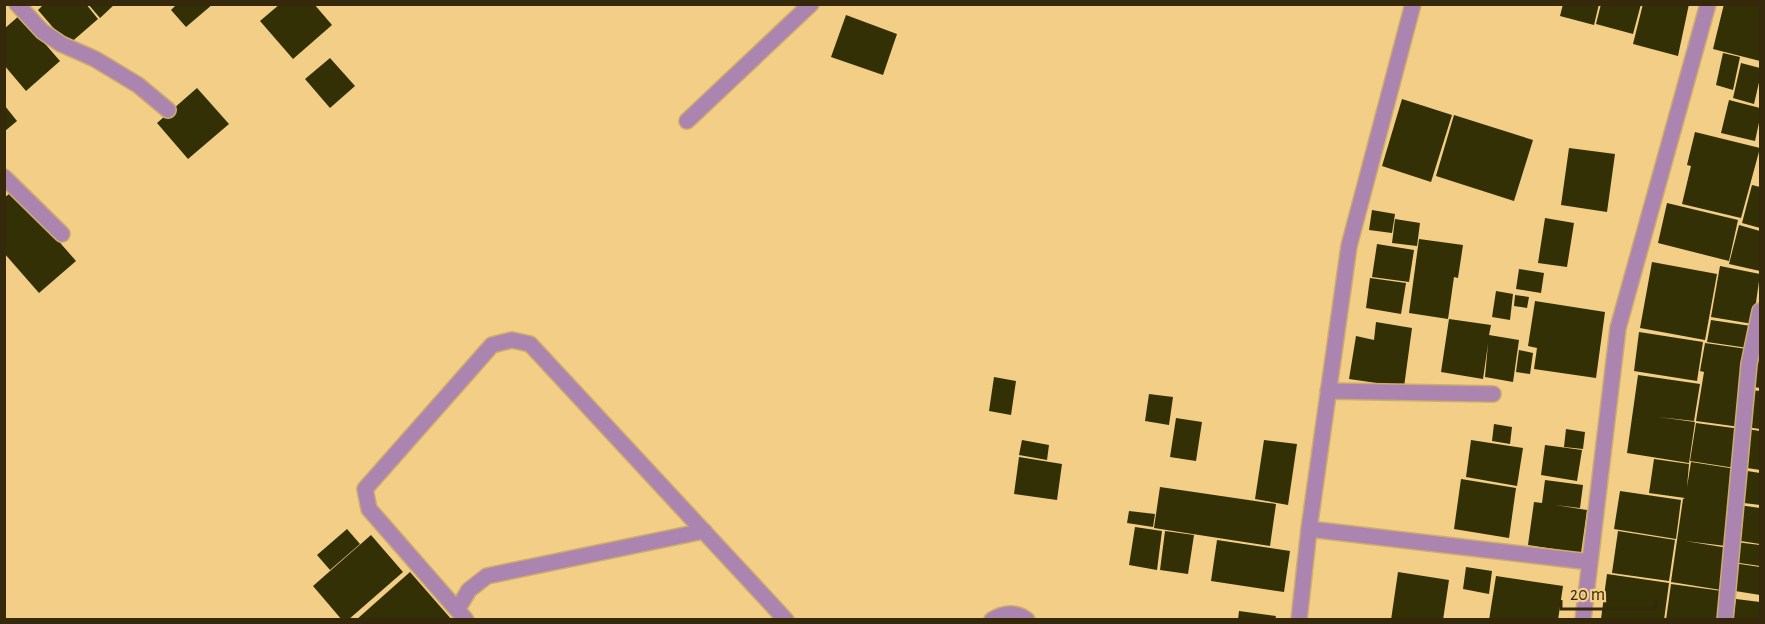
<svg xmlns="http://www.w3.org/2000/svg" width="1765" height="624" viewBox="0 0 1765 624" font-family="'Alegreya Sans',sans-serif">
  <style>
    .building { fill: #343005 }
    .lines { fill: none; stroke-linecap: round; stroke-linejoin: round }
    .lane-casing { stroke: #ccad6e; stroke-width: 18 }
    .street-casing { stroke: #ccad6e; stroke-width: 18 }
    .lane { stroke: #ab85af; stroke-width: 15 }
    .street { stroke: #ab85af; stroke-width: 15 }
  </style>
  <rect width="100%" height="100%" fill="#f2ce87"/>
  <path class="building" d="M44 4H86L98 19 68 45 38 10Z
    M88 4H115L100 18Z
    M177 4H213L186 27 171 10Z
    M280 4H314L332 25 293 59 260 21Z
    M1563 4H1599L1594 25 1560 16Z
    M1601 4H1641L1633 34 1596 24Z
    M1643 4H1689L1678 56 1633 44Z
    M1724 4H1760V61L1713 49Z
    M20 15 60 61 26 91 4 65V29Z
    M846 15 897 34 883 75 831 57Z
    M1723 53 1740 57 1733 90 1716 85Z
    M330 58 355 86 330 108 305 79Z
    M1741 63 1760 68V78L1754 104 1733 98Z
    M197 88 229 124 188 159 157 123Z
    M1402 99 1452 115 1431 182 1382 166Z
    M1729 100 1760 108V118L1755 141 1721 133Z
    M5 106 17 121 5 131Z
    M1454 115 1533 140 1514 201 1436 176Z
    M1695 132 1760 148 1741 218 1682 204 1691 166 1687 165Z
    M1569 148 1615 154 1607 212 1561 205Z
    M1752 185 1760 187V228L1742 223Z
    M14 190 76 261 39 293 4 253V198Z
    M1667 203 1738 220 1729 261 1658 243Z
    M1372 210 1395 214 1392 233 1369 230Z
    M1545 218 1574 223 1567 267 1538 263Z
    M1395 219 1420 223 1417 246 1392 243Z
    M1739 225 1760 231V271L1729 264Z
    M1419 239 1463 245 1458 278 1454 277 1448 319 1409 313Z
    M1377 244 1414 250 1409 282 1372 277Z
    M1652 262 1717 274 1705 340 1640 328Z
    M1720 266 1760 274 1753 324 1711 317Z
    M1519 269 1544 273 1541 293 1516 289Z
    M1370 278 1406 283 1401 314 1366 308Z
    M1496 291 1513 294 1510 320 1492 317Z
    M1515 295 1529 297 1527 308 1514 306Z
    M1535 301 1605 312 1596 378 1534 369 1537 348 1528 346Z
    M1449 319 1491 325 1489 335 1519 340 1513 382 1485 377 1488 344 1483 379 1441 372Z
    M1711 320 1751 326 1748 348 1707 342Z
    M1376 322 1412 328 1404 387 1349 379 1356 336 1374 340Z
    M1639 332 1703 342 1697 381 1634 371Z
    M1705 343 1747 349 1740 427 1696 421 1704 372 1700 371Z
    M1519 350 1533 353 1530 374 1516 372Z
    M1759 350H1760V388L1754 387Z
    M1638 375 1700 384 1694 421 1658 417 1695 422 1689 463 1627 453Z
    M994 377 1016 381 1011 415 989 411Z
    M1751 390 1760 391V429L1746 427Z
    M1149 394 1173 397 1169 425 1145 421Z
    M1176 418 1202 422 1196 461 1170 457Z
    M1696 423 1741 429 1735 468 1690 461Z
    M1494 424 1512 427 1510 444 1492 441Z
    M1566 429 1585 432 1583 449 1564 447Z
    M1747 429 1760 431V470L1741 467Z
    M1022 440 1049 445 1047 460 1019 455Z
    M1264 440 1297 444 1288 505 1255 499Z
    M1471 440 1523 448 1517 486 1466 477Z
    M1545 445 1582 450 1577 481 1541 475Z
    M1019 457 1062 464 1057 500 1014 494Z
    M1654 459 1689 464 1687 487 1691 462 1736 469 1726 546 1685 541 1728 548 1721 590 1671 582 1683 499 1685 498 1649 493Z
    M1741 470 1760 473V505L1736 502Z
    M1461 479 1516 488 1509 538 1454 529Z
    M1545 480 1583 485 1580 508 1555 505 1587 510 1581 553 1528 545 1534 502 1542 503Z
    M1160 487 1276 504 1270 546 1154 528Z
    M1620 491 1681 500 1676 539 1614 529Z
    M1739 505 1760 508V544L1734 540Z
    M1129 511 1155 514 1153 527 1127 523Z
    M1135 527 1162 531 1157 570 1129 565Z
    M347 529 360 544 330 570 317 555Z
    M1165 531 1194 535 1188 574 1160 570Z
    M1618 531 1675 540 1669 581 1612 573Z
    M371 535 403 572 348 620H342L313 586Z
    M1217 540 1290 551 1284 592 1211 581Z
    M1736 542 1760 545V566L1733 562Z
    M1733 563 1760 567V595L1729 590Z
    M1466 567 1492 571 1489 594 1463 589Z
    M410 572 452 620H356Z
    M1398 572 1449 580 1443 620H1391Z
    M1607 574 1669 583 1664 620 1601 619Z
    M1496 576 1563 586 1558 620H1489Z
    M1671 584 1722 591 1718 620H1666Z
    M1736 599 1760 602V620H1733Z
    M1239 611 1276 616 1275 620H1238Z"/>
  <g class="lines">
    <defs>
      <path id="lane" d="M17 4 42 31 61 44 95 59 138 85 168 110
        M4 177 62 234"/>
      <path id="street" d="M687 121 811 4
        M1328 391 1493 394
        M1309 529 1590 562
        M457 610 469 590 487 576 704 531
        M466 620 369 509 365 489 492 345 512 340 530 344 786 620
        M992 620C1003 613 1016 611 1027 620
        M1299 620 1309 529 1349 246 1413 4
        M1583 620 1618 328 1708 4
        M1725 620 1749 364 1760 311"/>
    </defs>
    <use href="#lane" class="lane-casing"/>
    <use href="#street" class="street-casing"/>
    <use href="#lane" class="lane"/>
    <use href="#street" class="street"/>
  </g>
  <rect width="1765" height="624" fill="none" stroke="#36280a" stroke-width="12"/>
  <path d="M1561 600v9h94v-9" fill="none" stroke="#36280a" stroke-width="3"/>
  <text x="1570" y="600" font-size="18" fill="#36280a" stroke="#f2ce87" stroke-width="4.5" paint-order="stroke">20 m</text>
</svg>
